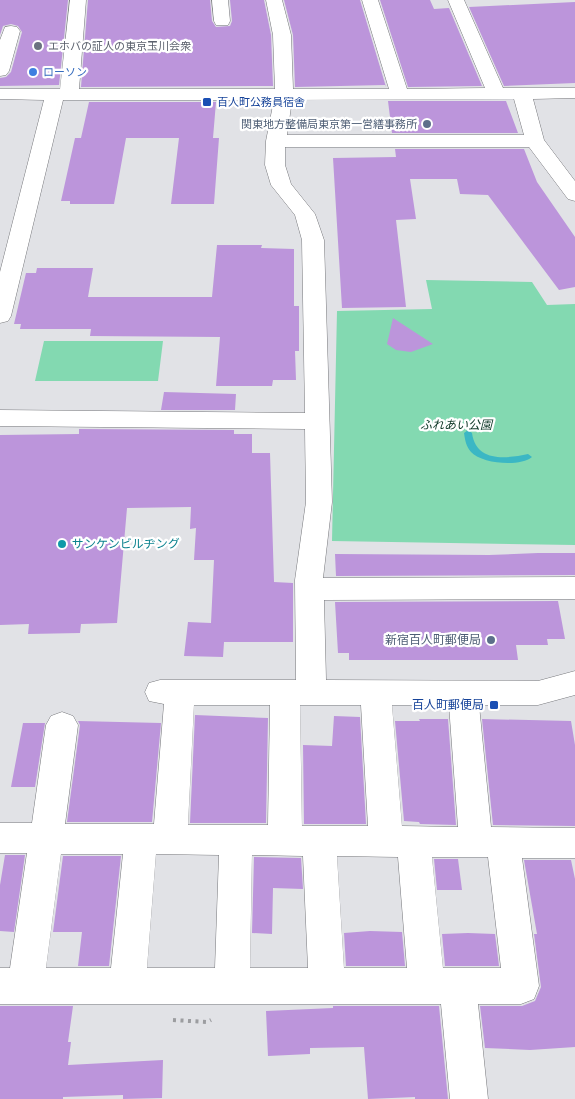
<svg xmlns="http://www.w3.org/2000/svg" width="575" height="1099" viewBox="0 0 575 1099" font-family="'Libre Baskerville','Noto Sans JP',serif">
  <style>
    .green { fill: #83d9b1 }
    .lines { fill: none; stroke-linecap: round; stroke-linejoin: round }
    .stream { fill: #3bb7c4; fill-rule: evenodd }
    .building { fill: #bc95db }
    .minor-casing { stroke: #77787c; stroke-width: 1 }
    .path { stroke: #9c9da0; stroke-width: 4; stroke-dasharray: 3 4.5; stroke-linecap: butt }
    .minor { fill: #fff; fill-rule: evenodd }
    .worship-dot { fill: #6b7280; stroke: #fff; stroke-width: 2 }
    .shop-dot { fill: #3f7fe0; stroke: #fff; stroke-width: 2 }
    .transit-dot { fill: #1a4fb4; stroke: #fff; stroke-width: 2 }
    .service-dot { fill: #5c6f8a; stroke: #fff; stroke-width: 2 }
    .culture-dot { fill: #0f9aa8; stroke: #fff; stroke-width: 2 }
    .labels { text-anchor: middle; stroke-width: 4.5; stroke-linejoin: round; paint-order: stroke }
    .far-worship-label { font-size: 11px; fill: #5b616d; stroke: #fff; text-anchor: start }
    .far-shop-label { font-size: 11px; fill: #366cbe; stroke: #fff; text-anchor: start }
    .far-transit-label { font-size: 11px; fill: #164399; stroke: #fff; text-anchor: start }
    .far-service-label { font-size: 11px; fill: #4e5e75; stroke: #fff; text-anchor: end }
    .park-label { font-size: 12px; font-style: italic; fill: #0c3625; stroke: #fff }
    .culture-label { font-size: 12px; fill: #0d838f; stroke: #fff; text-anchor: start }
    .service-label { font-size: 12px; fill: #4e5e75; stroke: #fff; text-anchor: end }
    .transit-label { font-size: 12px; fill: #164399; stroke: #fff; text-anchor: end }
  </style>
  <rect width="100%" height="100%" fill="#e1e2e6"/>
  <path class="green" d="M426 280 532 282 547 305 575 304V545L332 541 337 311 432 309Z
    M44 341H163L158 381H35Z"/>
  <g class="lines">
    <path class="stream" d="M468 430 472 433C476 462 505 459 528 454L532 457C520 467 482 464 471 452 466 446 465 440 464 433Z"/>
  </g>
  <path class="building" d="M0 0H68L59 85 0 86V78L6 77 11 72 22 32 18 26 11 24 3 26 0 35Z
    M88 0H210L212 21 216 27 230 26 232 21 230 0H264L271 35 273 86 81 87Z
    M284 0H360L386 87 385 85 295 87 293 35Z
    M380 0H430L434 9 449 8 482 86 408 87Z
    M575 2V83L504 86 469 7Z
    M388 101H506L518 133H392Z
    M89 102H216L213 138H219L214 204H171L179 138H126L114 204H70V201H61L75 138H81Z
    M395 149H524L537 182 575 237V287L559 290 488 195 460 194 457 179H410L416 219 396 220 406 307 342 308 333 158 396 157Z
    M217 245H262L261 248 294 249V306H299V351H295L296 380H273L272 386H216L220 337 90 336 91 329H20L21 324H14L26 273H36L37 268H93L88 297H212Z
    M393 318 433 344 411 352 396 350 387 344Z
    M164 392 236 394 235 410H161Z
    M79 429 234 430V434H252V453H270L274 582 293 583V642H224L223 657 184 656 188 622 211 623 214 560H194L196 528 190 529 191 507 127 508 117 623 81 624 80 633 28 634 29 624 0 625V435L79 434Z
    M538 553H575V575L336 576 335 554 489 555Z
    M558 601 565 639H547L548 645H516L518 660H349V653H338L335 602Z
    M195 715 268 718 266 823H190Z
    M334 716 360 717 366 824H304L303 745 332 746Z
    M419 719H448L456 825 420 824 419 822 404 821 395 721H420Z
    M482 719 571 721 575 745V826L493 825Z
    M78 721 161 723 152 822H67L80 725Z
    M23 723H45L35 787H11Z
    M5 855H25L14 932 0 931V885Z
    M63 856H121L109 966H78L82 932H53Z
    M254 857 301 858 303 889 273 888 272 934 252 933Z
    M434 859H458L462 890H437Z
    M524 860H571L575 879V1047L530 1050 485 1048 480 1006H522L535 1001 541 987 534 934H537Z
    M370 931 402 932 405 966H346L344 933Z
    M468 933 495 934 499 966H445L442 934Z
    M0 1006H73L68 1042H71L68 1065 163 1060 162 1098 123 1099V1095L63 1097V1099H0Z
    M333 1006H439L448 1099H415V1097L368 1099 364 1047 310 1048V1054L268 1056 266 1011 333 1008Z"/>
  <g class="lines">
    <defs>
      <path id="minor" d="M70 0H86L79 89H275L273 35 266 0H282L291 35 293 89H389L362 0H378L407 89 485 88 448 0H464L503 88H575V98L533 99 544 140 575 181V201L568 199 529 147H285V165L291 184 315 214 324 240 332 502 323 578 575 577V599L324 600 326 680 538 681 575 671V695L538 705H479L491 827 575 828V858H522L539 986 534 999 521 1004H478L488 1099H450L441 1004H0V968H10L27 853H0V823H32L46 725 51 716 62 712 73 716 78 725 65 824H154L164 704 149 701 145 692 149 683 160 680H296L295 580 306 502 305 429 0 426V410L305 413 302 240 295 215 271 185 265 165 266 141 274 100H63L11 316 8 321 0 323V272L44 100 0 99V89H60ZM514 99 524 135H287L292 100ZM194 705H270L268 825H188ZM300 705H361L368 826H302ZM392 705H449L458 827 402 826ZM61 854H123L111 968H46ZM156 854 219 855 215 968H147ZM252 855 303 856 308 968H250ZM337 856 398 857 407 968H344ZM432 857H488L501 968H443Z
        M212 0H228L230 21 228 25H216L214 21Z
        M11 26 17 27 20 31 9 71 6 75 0 76V40L5 27Z"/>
    </defs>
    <use href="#minor" class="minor-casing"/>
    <path class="path" d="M173 1020 207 1022 211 1020"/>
    <use href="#minor" class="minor"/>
  </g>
  <circle class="worship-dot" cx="38" cy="46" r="5"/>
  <circle class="shop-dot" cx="33" cy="72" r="5"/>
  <g class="transit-dot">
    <rect x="202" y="97" width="10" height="10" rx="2.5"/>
    <rect x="489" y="700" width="10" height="10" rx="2.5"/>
  </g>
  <g class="service-dot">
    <circle cx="427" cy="124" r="5"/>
    <circle cx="491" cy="640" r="5"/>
  </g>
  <circle class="culture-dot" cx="62" cy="544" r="5"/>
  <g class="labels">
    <g class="far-worship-label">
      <text x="48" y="50">エホバの証人の東京玉川会衆</text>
    </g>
    <g class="far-shop-label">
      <text x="43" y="76">ローソン</text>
    </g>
    <g class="far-transit-label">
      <text x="217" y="106">百人町公務員宿舎</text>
    </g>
    <g class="far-service-label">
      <text x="417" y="128">関東地方整備局東京第一営繕事務所</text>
    </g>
    <g class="park-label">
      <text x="456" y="429">ふれあい公園</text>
    </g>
    <g class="culture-label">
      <text x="72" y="548">サンケンビルヂング</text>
    </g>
    <g class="service-label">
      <text x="481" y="644">新宿百人町郵便局</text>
    </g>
    <g class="transit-label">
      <text x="484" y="709">百人町郵便局</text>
    </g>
  </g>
</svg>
